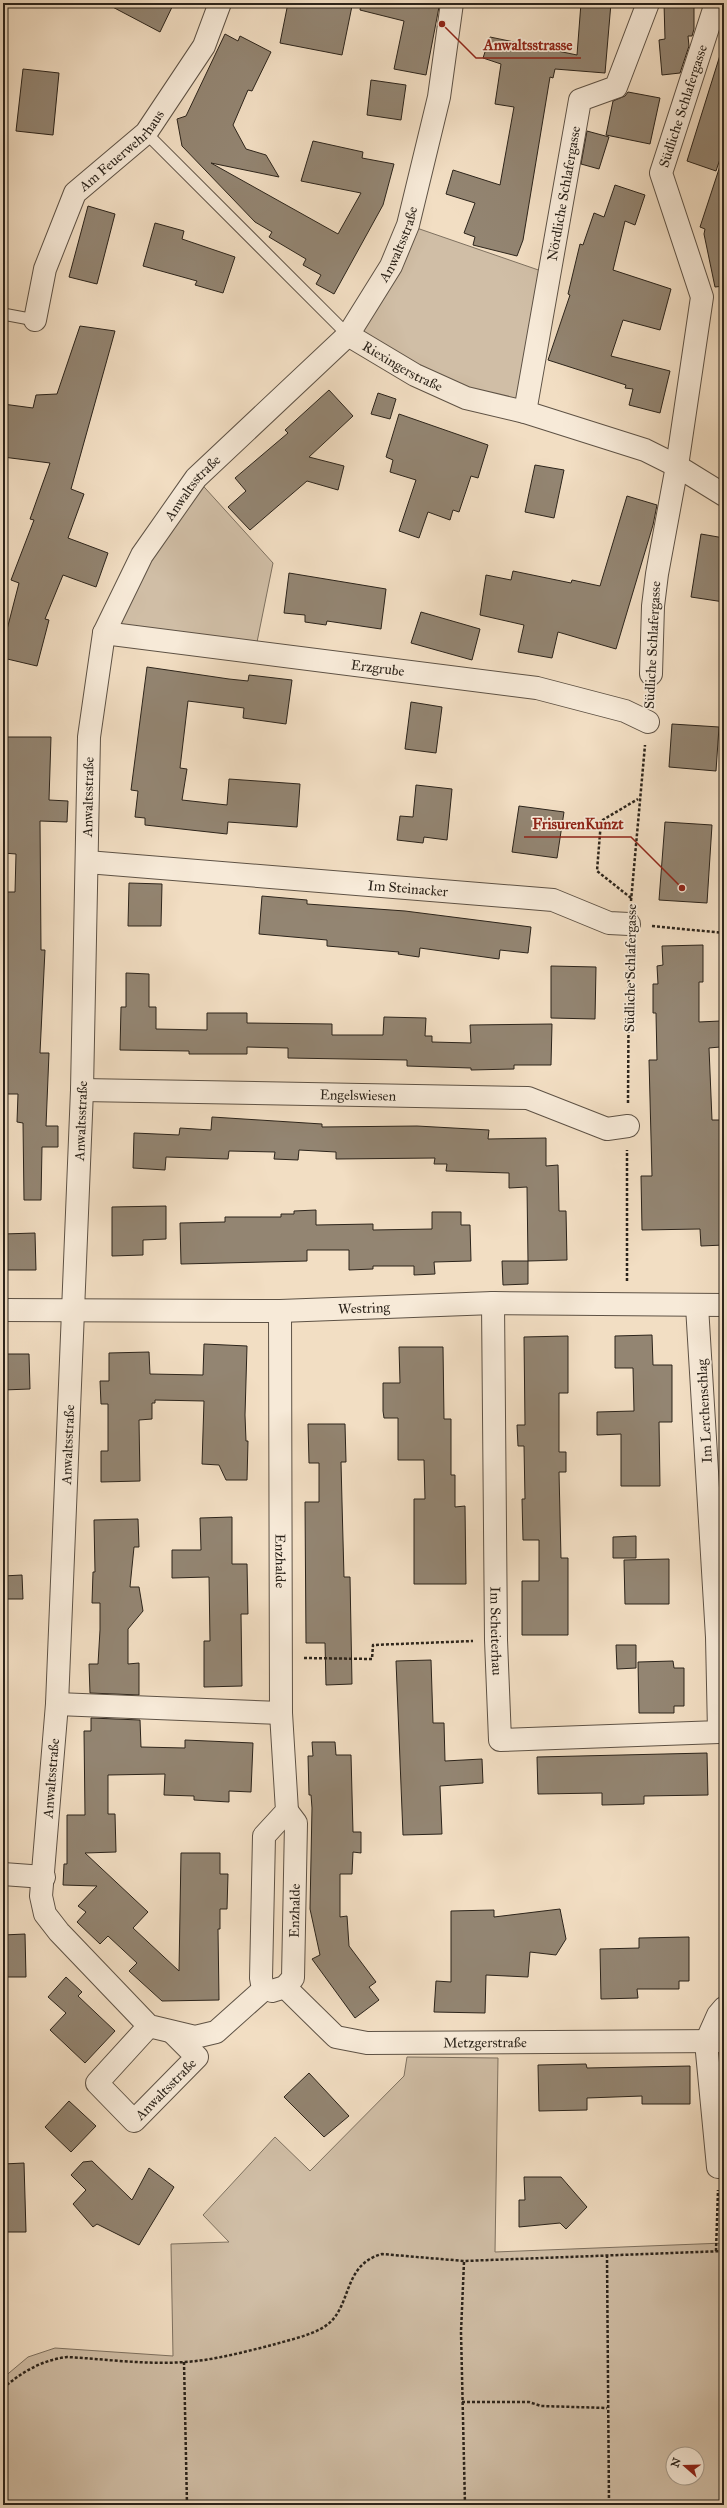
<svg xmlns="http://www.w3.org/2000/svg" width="727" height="2508" viewBox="0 0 727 2508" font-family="'IM FELL Great Primer',serif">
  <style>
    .green { fill: #d0bea6; stroke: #7e7160; fill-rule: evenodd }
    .building { fill: #938572; stroke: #2c241b }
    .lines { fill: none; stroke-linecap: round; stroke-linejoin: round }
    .lane-casing { stroke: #5e5245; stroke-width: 13 }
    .street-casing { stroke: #5e5245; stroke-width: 24 }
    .path { stroke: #2c241b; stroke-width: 2.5; stroke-dasharray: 3 2; stroke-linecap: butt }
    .lane { stroke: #f7ead8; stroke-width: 11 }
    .street { stroke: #f7ead8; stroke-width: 22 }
    .labels { text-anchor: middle; stroke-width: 3.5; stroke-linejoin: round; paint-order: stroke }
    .street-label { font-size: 14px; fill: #2c241b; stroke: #f7ead8 }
    .leader { fill: none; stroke: #8f2418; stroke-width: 1.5 }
    .callout-dot { fill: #8f2418; stroke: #f7ead8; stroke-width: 1.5 }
    .callout-label { font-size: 15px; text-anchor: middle; font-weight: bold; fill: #8f2418; stroke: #f7ead8; stroke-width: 3.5; stroke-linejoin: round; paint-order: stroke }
  </style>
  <rect width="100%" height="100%" fill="#f2dec3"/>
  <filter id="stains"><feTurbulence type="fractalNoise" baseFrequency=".005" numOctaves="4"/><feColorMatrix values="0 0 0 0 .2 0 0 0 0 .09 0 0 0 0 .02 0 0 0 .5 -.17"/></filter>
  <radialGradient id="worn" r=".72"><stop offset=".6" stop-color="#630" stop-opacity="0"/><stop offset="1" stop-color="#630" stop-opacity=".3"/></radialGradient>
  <path class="green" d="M408 225 550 274 525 412 348 335Z
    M196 478 273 563 255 652 104 633Z
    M407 2057 498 2058 495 2252 724 2243V2505H3V2378L28 2357 55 2348 173 2356 171 2244 229 2242 203 2215 275 2137 310 2171 404 2076ZM673 2454H697V2478H673Z"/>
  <path class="building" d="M105 3H174L160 32Z
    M288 3H337L352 6 342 55 280 43Z
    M361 3H415L439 7 426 75 394 69 404 21 360 10Z
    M581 3H611L605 73 555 69 553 78 550 77 523 240 517 256 473 245 475 237 464 233 475 203 446 194 453 170 500 185 514 107 495 104 501 64 483 58 490 37 577 55Z
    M664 3H694V29L692 36H688L689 46 680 73 662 75 659 40 665 39Z
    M225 34 238 41 240 36 271 52 252 91 248 90 233 125 246 149 266 155 279 177 211 163 338 234 361 193 301 181 313 141 363 152 362 158 394 164 383 205 334 294 316 284 321 275 303 265 306 259 269 237 272 232 255 222 182 146 177 119 186 116Z
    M721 52 724 53V147L716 171 687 161Z
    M23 69 59 73 53 135 16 131Z
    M371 80 406 85 401 120 367 115Z
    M628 92 660 98 650 144 606 135 613 101 625 96Z
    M587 131 609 137 599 169 581 164Z
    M720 166 724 167V286L715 287 704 234 705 229 700 227Z
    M615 185 645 195 635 225 625 221 613 270 671 289 660 330 623 320 611 356 670 371 660 413 629 405 633 389 625 388 626 385 548 360 570 295 568 294 580 244 583 245 594 213 604 217Z
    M88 206 115 214 97 284 69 277Z
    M155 223 184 231 182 239 235 257 223 293 195 285 197 281 143 266Z
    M80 326 115 331 71 489 84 494 68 538 108 553 96 587 63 575 45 619 49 620 37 666 3 658V645L19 583 11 580 34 520 30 519 50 463 3 457V404L33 408 36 395 57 394Z
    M329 390 353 416 309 457 344 466 338 490 307 481 250 530 228 507 246 491 235 478 288 433 285 430Z
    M378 393 396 399 390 419 371 414Z
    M399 414 488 445 478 478 471 476 459 512 453 510 450 520 428 512 419 538 399 531 416 480 390 472 393 460 386 457Z
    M535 465 564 470 554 518 525 512Z
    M627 496 657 505 653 525 616 649 558 632 552 658 518 652 524 625 480 615 486 575 511 580 513 571 571 583 572 580 600 586Z
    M701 534 724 538V602L691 597Z
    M289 573 386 589 381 629 327 621 326 625 305 622V615L284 613Z
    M421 612 480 629 472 660 411 643Z
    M147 667 229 679 248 681 249 675 292 680 286 724 243 718 244 708 188 701 180 768 187 769 182 800 227 805 229 779 300 784 297 827 228 822 227 834 145 825V818L135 817 138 791 131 790Z
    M411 702 442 707 436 753 405 749Z
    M672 724 719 727 716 771 669 767Z
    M3 737H51L49 800 68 801 67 822 40 821 41 950H45L40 1053H49L46 1126H58V1147H42L41 1200H24L23 1123 17 1122 18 1094H3V892H15L16 854 3 853Z
    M416 785 452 789 447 840 424 837 423 843 397 840 400 816 413 817Z
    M519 806 564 812 557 858 512 852Z
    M665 822 712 825 707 903 659 900Z
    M129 883 162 884 161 926H128Z
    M262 896 307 900V904L405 911 531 927 528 953 500 950 499 959 420 948 419 957 398 954 399 952 327 946V940L259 934Z
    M703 945V982H699V1022L720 1021V1047L709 1048 712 1120H724V1245L701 1246 700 1229 642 1230 641 1176H652L649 1060H657L656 1013H653V984H658L657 966 663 965 662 946Z
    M551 966 596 967 595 1019 551 1018Z
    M126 973 149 974V1007H156V1029L207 1030V1013H247V1023L332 1024V1035H383L384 1017 426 1018 425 1036H432V1042L471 1043 470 1025 552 1024 551 1065H514V1069L471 1070V1068L407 1066V1060L288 1058V1048L247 1047V1054H189V1051L120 1050 121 1007H126Z
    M212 1117 322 1124V1127L417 1126 489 1130 488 1139 546 1138V1166L558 1165 559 1211H566L567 1260 528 1261V1284L503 1285 502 1261H528L527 1187 509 1188V1173L446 1171 447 1164H434L435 1158 336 1159V1152L299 1150 298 1160 274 1159 275 1152 229 1151 228 1159 166 1157 165 1170 133 1168 134 1133 179 1135 180 1128 211 1130Z
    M166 1206V1239L143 1240V1255L112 1256V1207Z
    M316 1210V1225L373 1224V1230L432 1229V1212H461V1225H470L471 1261 434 1262 435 1274 414 1275V1266H373V1269L349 1270V1250H307V1261L181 1264 180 1223 225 1222V1217H281V1214H294V1211Z
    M35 1233 36 1270H3V1234Z
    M652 1335 653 1365H672V1422H659L660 1486H621V1434L597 1435V1412L634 1411 633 1368H615V1336Z
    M568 1336V1393H559V1452H566V1472H559L561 1558H568V1635H522V1581H539V1540H523L522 1499H525L524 1446H518L517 1425H525L524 1337Z
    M204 1344 247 1346 245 1415 246 1441H248L247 1480H226L219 1465 202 1464 204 1401 155 1400V1403H152V1419L139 1420 140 1481 101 1482V1451H108V1404H101L100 1381H109V1353L149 1352 150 1374 203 1375Z
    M399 1347H443L444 1419H451V1475H455V1507L465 1506 466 1584H414V1499H425L424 1460H398V1418H384L383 1411V1383H400Z
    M3 1354H29L30 1389 3 1390Z
    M308 1424H345L346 1462H341L342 1502 344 1577H350L352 1684 326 1685 325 1643H306L305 1502H319V1463H309Z
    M232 1517V1564H247L248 1614H241L242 1686 204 1687V1641H210L209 1577 172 1578V1550H201L200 1518Z
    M138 1519 139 1547H134L130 1587H139L143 1611 128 1629V1664L139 1663V1695L90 1693 89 1664H98L100 1630V1603H92L93 1572H95L94 1520Z
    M636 1536V1558H613V1537Z
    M669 1559V1604H625L624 1560Z
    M22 1575 23 1599H3V1576Z
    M616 1645H636V1668L617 1669Z
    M431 1660 433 1723H444L445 1761 482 1759 483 1783 440 1786 442 1834 403 1835 396 1661Z
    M673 1661 674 1668H684V1706H674V1713H639L638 1662Z
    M91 1718 140 1720 141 1747 185 1748V1740L253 1743 251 1792 229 1791V1802L194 1800V1796L164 1795 165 1774 108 1775V1814H115L116 1852 85 1853 148 1912 133 1928 179 1971 181 1853H220V1874H228L227 1909H220V1929H218L219 2000 162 2001 129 1971 137 1963 108 1936 100 1944 77 1922 86 1912 78 1906 97 1886 63 1885 64 1864H67V1815H85L84 1731H91Z
    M312 1742H335L336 1755H351L353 1832H361V1853L353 1852 352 1874H340V1917L347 1916 349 1946 376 1982 369 1987 379 2000 355 2018 312 1959 320 1955 310 1909 312 1808 311 1795H309L308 1756H313Z
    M707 1753 708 1795 644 1796V1804L602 1805V1793L538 1794 537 1757Z
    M560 1909 566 1939 556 1955 530 1952 528 1977 486 1975 485 2013 434 2012 436 1981 451 1982V1911L494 1910V1917Z
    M25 1934 26 1977H3V1935Z
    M689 1937V1981H679V1989H637L638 1998 601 1999 600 1949 639 1948V1938Z
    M66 1977 82 1992 78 1996 115 2031 85 2063 50 2030 66 2013 48 1997Z
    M586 2064 587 2068 690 2066V2104H642V2096L587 2098V2110L539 2111 538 2065Z
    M309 2073 349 2116 324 2137 284 2097Z
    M69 2101 96 2126 71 2152 45 2127Z
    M92 2161 132 2200 149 2168 174 2187 139 2245 97 2224 93 2227 73 2204 86 2190 71 2175 83 2162Z
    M24 2163 26 2232H3V2164Z
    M524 2177H561L587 2207 566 2229 560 2223 519 2227V2200H525Z"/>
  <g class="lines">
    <defs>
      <path id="lane" d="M146 133 348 335
        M3 314 35 320"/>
      <g id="street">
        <path id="s1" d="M35 320 45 269 75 193 146 133 204 46 220 3"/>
        <path id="s2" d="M348 335 415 375 466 398 525 412 645 450 677 466 724 495"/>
        <path id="s3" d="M525 412 580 100 616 87 648 3"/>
        <path id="s4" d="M104 633 537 688 625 711 648 722"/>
        <path id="s5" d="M651 674 653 606 657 574 677 466 702 297 661 173 716 3"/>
        <path id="s6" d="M87 862 553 900 609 923 629 924"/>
        <path id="s7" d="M82 1090 528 1098 607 1129 628 1126"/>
        <path id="s8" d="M493 1303 496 1640 500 1740 719 1732 717 1637 697 1306"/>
        <path id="s9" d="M3 1310 280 1311 493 1303 724 1305"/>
        <path id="s10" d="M280 1311 281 1713 287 1811 264 1836 261 1978 263 1990 216 2032 195 2037 149 2026 59 1932 45 1914 41 1896 57 1704 82 1090 89 737 104 633 142 555 196 478 348 335 391 266 408 225 439 97 452 3"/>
        <path d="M57 1704 281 1713"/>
        <path d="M3 1874 44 1877"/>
        <path id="s11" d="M285 1987 336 2037 367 2043 724 2041"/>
        <path id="s12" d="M272 1991 285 1987 293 1978 296 1823 287 1811"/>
        <path id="s13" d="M149 2026 97 2083 134 2121 197 2057 172 2032"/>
        <path d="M718 2167 706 2042 718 2015 724 2008"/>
      </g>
    </defs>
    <use href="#lane" class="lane-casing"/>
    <use href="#street" class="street-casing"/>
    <path class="path" d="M631 898 597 871 601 821 638 799
      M631 901 645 745
      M652 926 724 933
      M628 1103 629 948
      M627 1281V1150
      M304 1658 372 1659 373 1645 473 1641
      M716 2251 718 2190
      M607 2255 609 2505
      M464 2262 461 2332 465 2505
      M184 2362 187 2505
      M3 2388C22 2372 42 2360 67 2357 106 2359 146 2365 185 2362 215 2360 244 2352 272 2345 289 2340 309 2336 324 2327 353 2309 341 2265 382 2254L464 2261 724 2251
      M462 2402H529L541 2406 607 2408"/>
    <use href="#lane" class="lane"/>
    <use href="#street" class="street"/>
  </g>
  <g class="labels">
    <g class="street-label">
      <text dy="5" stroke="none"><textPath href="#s5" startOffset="582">Südliche Schlafergasse</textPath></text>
      <text dy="5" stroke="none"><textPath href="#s1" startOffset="197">Am Feuerwehrhaus</textPath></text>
      <text dy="5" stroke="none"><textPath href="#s3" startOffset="222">Nördliche Schlafergasse</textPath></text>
      <text dy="5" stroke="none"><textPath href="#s10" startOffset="2751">Anwaltsstraße</textPath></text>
      <text dy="5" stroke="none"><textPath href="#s2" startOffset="63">Riexingerstraße</textPath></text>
      <text dy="5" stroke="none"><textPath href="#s10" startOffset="2428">Anwaltsstraße</textPath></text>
      <text transform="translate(652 645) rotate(-87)" y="5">Südliche Schlafergasse</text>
      <text dy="5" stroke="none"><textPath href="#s4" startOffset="276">Erzgrube</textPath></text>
      <text dy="5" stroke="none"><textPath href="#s10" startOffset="2092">Anwaltsstraße</textPath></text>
      <text dy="5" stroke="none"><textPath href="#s6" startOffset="322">Im Steinacker</textPath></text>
      <text transform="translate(630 968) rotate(-89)" y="5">Südliche Schlafergasse</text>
      <text dy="5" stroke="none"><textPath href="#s7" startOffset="276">Engelswiesen</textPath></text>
      <text dy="5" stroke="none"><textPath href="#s10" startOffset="1768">Anwaltsstraße</textPath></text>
      <text dy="5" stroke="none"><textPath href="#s9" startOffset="361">Westring</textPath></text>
      <text transform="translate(704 1411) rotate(-93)" y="5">Im Lerchenschlag</text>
      <text dy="5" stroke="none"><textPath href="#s10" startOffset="1444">Anwaltsstraße</textPath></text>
      <text dy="5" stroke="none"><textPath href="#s10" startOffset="250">Enzhalde</textPath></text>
      <text dy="5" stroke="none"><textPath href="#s8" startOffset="328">Im Scheiterhau</textPath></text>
      <text dy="5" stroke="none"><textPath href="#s10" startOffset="1110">Anwaltsstraße</textPath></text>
      <text dy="5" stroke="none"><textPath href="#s12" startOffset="93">Enzhalde</textPath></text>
      <text dy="5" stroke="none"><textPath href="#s11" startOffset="221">Metzgerstraße</textPath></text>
      <text dy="5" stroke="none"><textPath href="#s13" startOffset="175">Anwaltsstraße</textPath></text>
    </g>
  </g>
  <path class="leader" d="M442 24L476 58H581M682 888L631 837H524"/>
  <g class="callout-dot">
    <circle cx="442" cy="24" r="4"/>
    <circle cx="682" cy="888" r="4"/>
  </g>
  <g class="callout-label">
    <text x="528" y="50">Anwaltsstrasse</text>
    <text x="578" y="829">FrisurenKunzt</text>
  </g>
  <rect width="727" height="2508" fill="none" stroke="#f2dec3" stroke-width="16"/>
  <rect x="4" y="4" width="719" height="2500" fill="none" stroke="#2c241b" stroke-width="2"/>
  <rect x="8" y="8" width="711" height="2492" fill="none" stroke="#2c241b"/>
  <g transform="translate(685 2466) rotate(290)"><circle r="19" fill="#f7ead8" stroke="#a69b8c"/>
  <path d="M0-3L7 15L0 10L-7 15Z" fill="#8f2418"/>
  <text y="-6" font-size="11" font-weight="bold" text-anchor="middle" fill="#2c241b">N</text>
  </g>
  <rect width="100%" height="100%" filter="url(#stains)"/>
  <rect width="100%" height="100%" fill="url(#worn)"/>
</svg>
